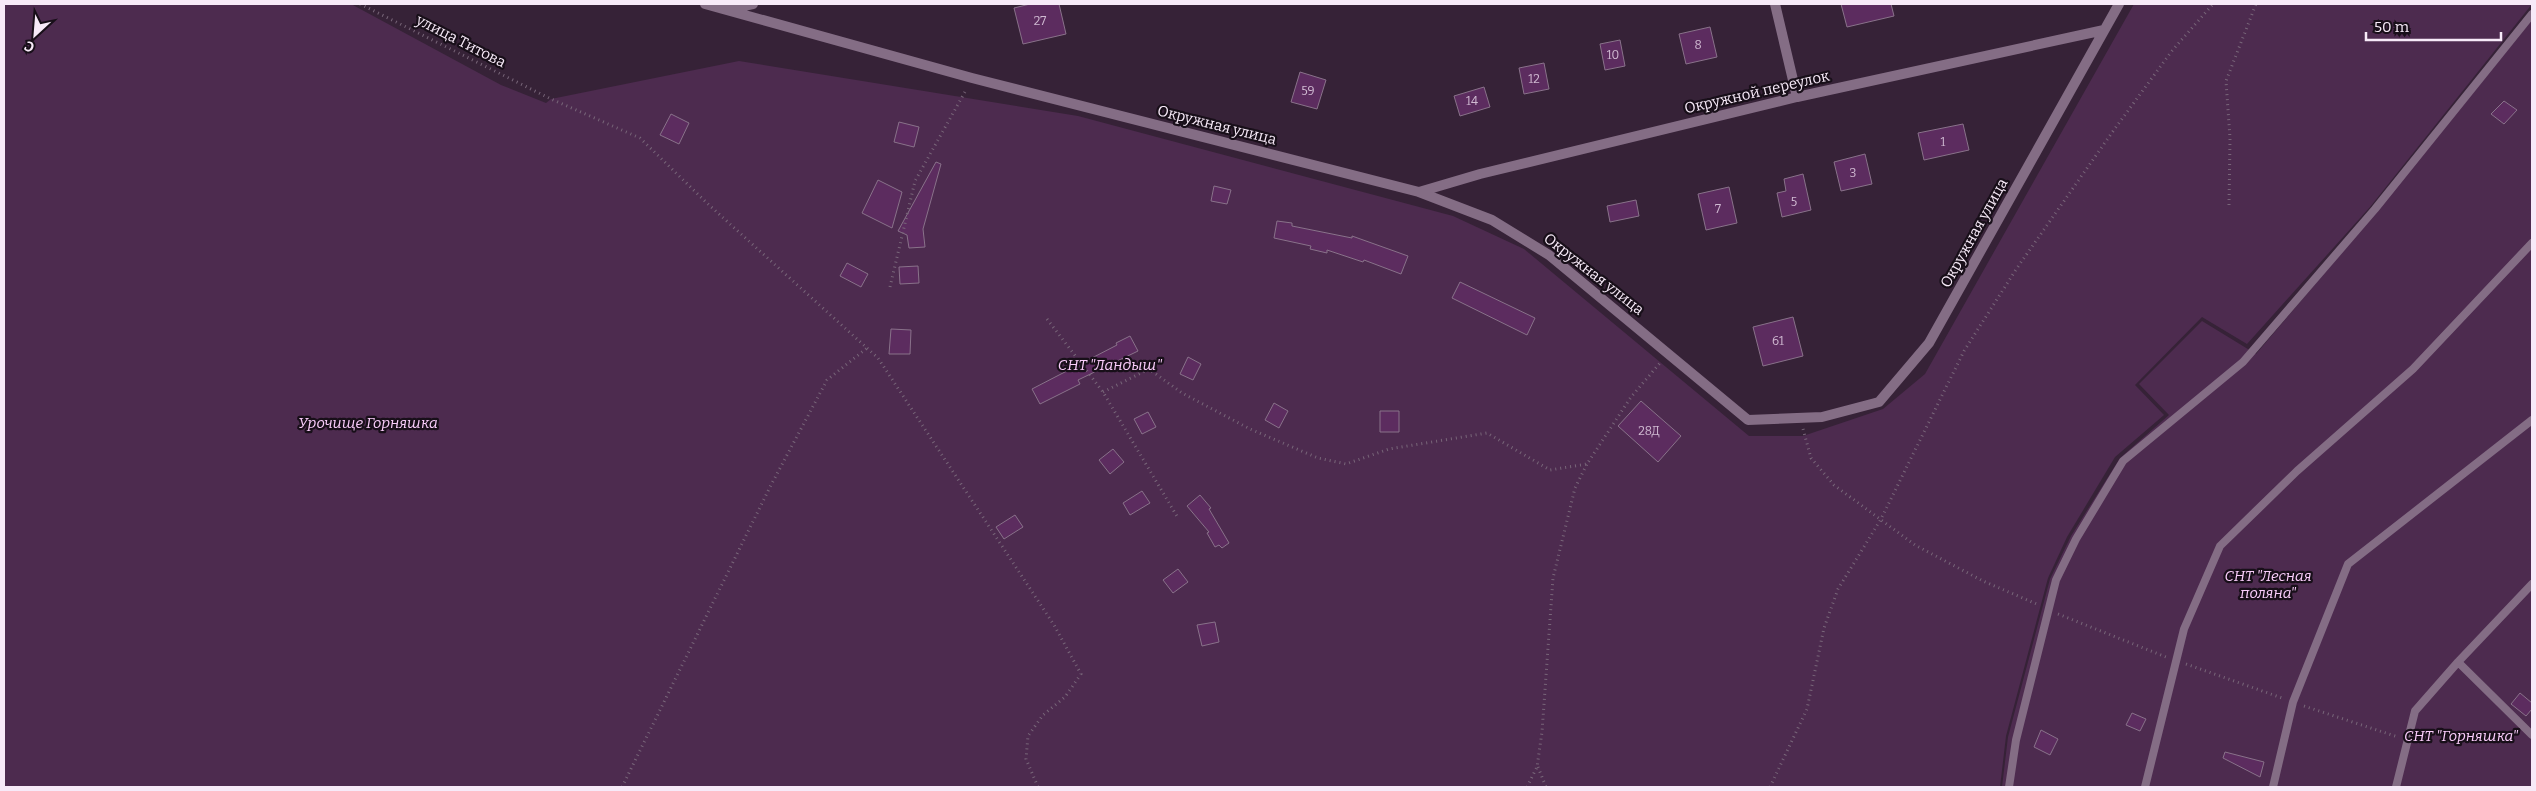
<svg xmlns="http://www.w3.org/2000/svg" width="2536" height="791" viewBox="0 0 2536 791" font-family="Bitter,serif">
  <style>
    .green { fill: #4d2b4f }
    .building { fill: #5c2c5f; stroke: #89728a }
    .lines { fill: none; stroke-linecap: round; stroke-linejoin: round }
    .path { stroke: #786679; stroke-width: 3; stroke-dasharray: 1 4; stroke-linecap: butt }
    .service { stroke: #846d85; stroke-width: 8 }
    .minor { stroke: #846d85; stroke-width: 10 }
    .labels { text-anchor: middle; stroke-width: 4.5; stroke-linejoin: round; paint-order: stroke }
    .number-label { font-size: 12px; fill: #d0bad2 }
    .street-label { font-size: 15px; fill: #f7eaf8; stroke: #180f19 }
    .park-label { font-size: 15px; font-style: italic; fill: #facdfb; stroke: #180f19 }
  </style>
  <rect width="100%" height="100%" fill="#362237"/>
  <path class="green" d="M4 4H351L501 85 546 103 551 99 739 61 1078 116 1453 216 1524 249 1749 436H1803L1883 409 1925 374 2134 4H2532L2370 207 2247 344 2202 317 2135 385 2164 415 2115 457 2067 537 2048 578 2006 736 2000 787H4Z
    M2532 20V787H2002L2008 737 2050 579 2071 536 2120 458 2169 415 2139 384 2202 321 2256 354 2372 217Z"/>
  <path class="building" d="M1030 4H1059L1066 34 1023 44 1014 8Z
    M1841 4H1891L1894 16 1847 27Z
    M1710 27 1717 57 1686 64 1679 34Z
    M1620 40 1625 66 1605 70 1600 44Z
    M1544 63 1549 89 1524 94 1519 68Z
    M1300 72 1326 80 1317 109 1291 102Z
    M1484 87 1490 107 1460 116 1454 96Z
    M2504 101 2517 110 2504 124 2491 114Z
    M671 114 689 123 679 144 660 135Z
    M899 122 919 127 914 147 894 142Z
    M1963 124 1969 150 1924 160 1918 133Z
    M1865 154 1872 184 1841 191 1834 162Z
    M936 162 941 164 923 229 925 247 909 248 907 235 898 231Z
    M1803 174 1811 210 1782 217 1777 193 1786 191 1784 179Z
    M878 180 902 192 892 228 862 213Z
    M1214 186 1231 190 1227 204 1211 201Z
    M1729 187 1737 223 1706 230 1698 194Z
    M1636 200 1639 216 1610 222 1607 206Z
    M1277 221 1292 223V226L1352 238V236L1408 256 1401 274 1364 260 1363 262 1327 250V253L1310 249 1311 246 1274 238Z
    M847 263 868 274 861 287 840 276Z
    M918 266 919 283 900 284 899 267Z
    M1460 282 1535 318 1527 335 1452 298Z
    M1793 317 1803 356 1763 366 1753 327Z
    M891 329 911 330 910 354H889Z
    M1130 336 1138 351 1078 380 1080 384 1040 404 1032 389 1117 345 1116 343Z
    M1188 357 1201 364 1193 380 1180 374Z
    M1641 401 1681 436 1658 462 1618 426Z
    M1274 403 1288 411 1279 428 1265 420Z
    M1380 411H1399V432H1380Z
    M1148 412 1156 427 1142 434 1134 419Z
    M1113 449 1124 462 1110 474 1099 460Z
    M1142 491 1150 503 1130 515 1123 503Z
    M1200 495 1211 508 1209 509 1229 543 1222 548 1219 545 1215 547 1207 533 1209 532 1187 506Z
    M1015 515 1023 527 1004 539 996 527Z
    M1178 569 1188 582 1173 593 1163 580Z
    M1215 622 1219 642 1202 646 1197 625Z
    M2520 693 2532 703V709L2526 716 2511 704Z
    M2132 713 2146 719 2140 731 2126 725Z
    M2041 730 2058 739 2050 755 2034 747Z
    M2225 752 2264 762 2260 777 2223 758Z"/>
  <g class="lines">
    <path class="path" d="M360 4 551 99 640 138 709 205 878 358 1054 625 1081 674 1065 697 1043 715 1028 736 1026 759 1038 787
      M2229 205 2230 138 2226 81 2256 4
      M890 287 915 181 966 90
      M1047 319 1103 392 1178 518
      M1103 392 1149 369 1182 393 1250 429 1318 458 1346 464 1389 449 1487 433 1550 470 1587 464 1631 397 1660 363
      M1803 429 1811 458 1834 485 1915 545 1983 581 2039 605
      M2058 614 2166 657
      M2186 664 2282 698
      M2304 706 2398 737
      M1538 767 1546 787
      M622 787 770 487 827 380 867 348
      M1527 787 1537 767 1542 732 1553 578 1575 488 1587 464
      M1770 787 1807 709 1824 628 1838 589 1881 519 1964 351 2017 268 2111 134 2171 52 2213 4"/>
    <path class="service" d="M2458 662 2532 735
      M2009 787 2016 740 2056 580 2076 539 2123 461 2243 362 2375 209 2532 14
      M2145 787 2184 629 2220 546 2297 471 2413 369 2532 243
      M2273 787 2293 702 2348 564 2532 420
      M2396 787 2415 711 2458 662 2532 584"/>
    <path class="minor" d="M705 4 972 78 1419 192 1492 220 1549 255 1748 420 1822 417 1879 402 1929 343 2119 4
      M1775 4 1797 97
      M729 9 753 4
      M1419 192 1480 174 1797 97 2104 30"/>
  </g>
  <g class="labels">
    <g class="number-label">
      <text x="1040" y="25">27</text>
      <text x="1698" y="49">8</text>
      <text x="1613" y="59">10</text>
      <text x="1534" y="83">12</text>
      <text x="1308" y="95">59</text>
      <text x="1472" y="105">14</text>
      <text x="1943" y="146">1</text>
      <text x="1853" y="177">3</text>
      <text x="1794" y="206">5</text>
      <text x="1718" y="213">7</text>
      <text x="1778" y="345">61</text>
      <text x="1649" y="435">28Д</text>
    </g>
    <g class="street-label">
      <text transform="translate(461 41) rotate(27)" y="5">улица Титова</text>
      <text transform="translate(1757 92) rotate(-13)" y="5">Окружной переулок</text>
      <text transform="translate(1217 125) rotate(14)" y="5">Окружная улица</text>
      <text transform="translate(1974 233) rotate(-61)" y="5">Окружная улица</text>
      <text transform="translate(1594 274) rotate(38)" y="5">Окружная улица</text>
    </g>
    <g class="park-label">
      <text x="1110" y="370">СНТ "Ландыш"</text>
      <text x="368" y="428">Урочище Горняшка</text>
      <text x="2268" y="581">СНТ "Лесная<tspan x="2268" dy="17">поляна"</tspan></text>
      <text x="2461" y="741">СНТ "Горняшка"</text>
    </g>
  </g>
  <rect width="2536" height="791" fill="none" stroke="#f7eaf8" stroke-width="10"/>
  <g transform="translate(35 35) rotate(206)" stroke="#180f19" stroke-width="4" paint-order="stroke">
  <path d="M0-4L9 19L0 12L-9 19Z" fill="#f7eaf8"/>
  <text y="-8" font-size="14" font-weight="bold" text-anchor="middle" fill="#f7eaf8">С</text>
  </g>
  <path d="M2366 32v8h135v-8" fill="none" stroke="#f7eaf8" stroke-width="2.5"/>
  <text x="2374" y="32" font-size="15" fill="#f7eaf8" stroke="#180f19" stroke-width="4" paint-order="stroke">50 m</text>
</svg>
